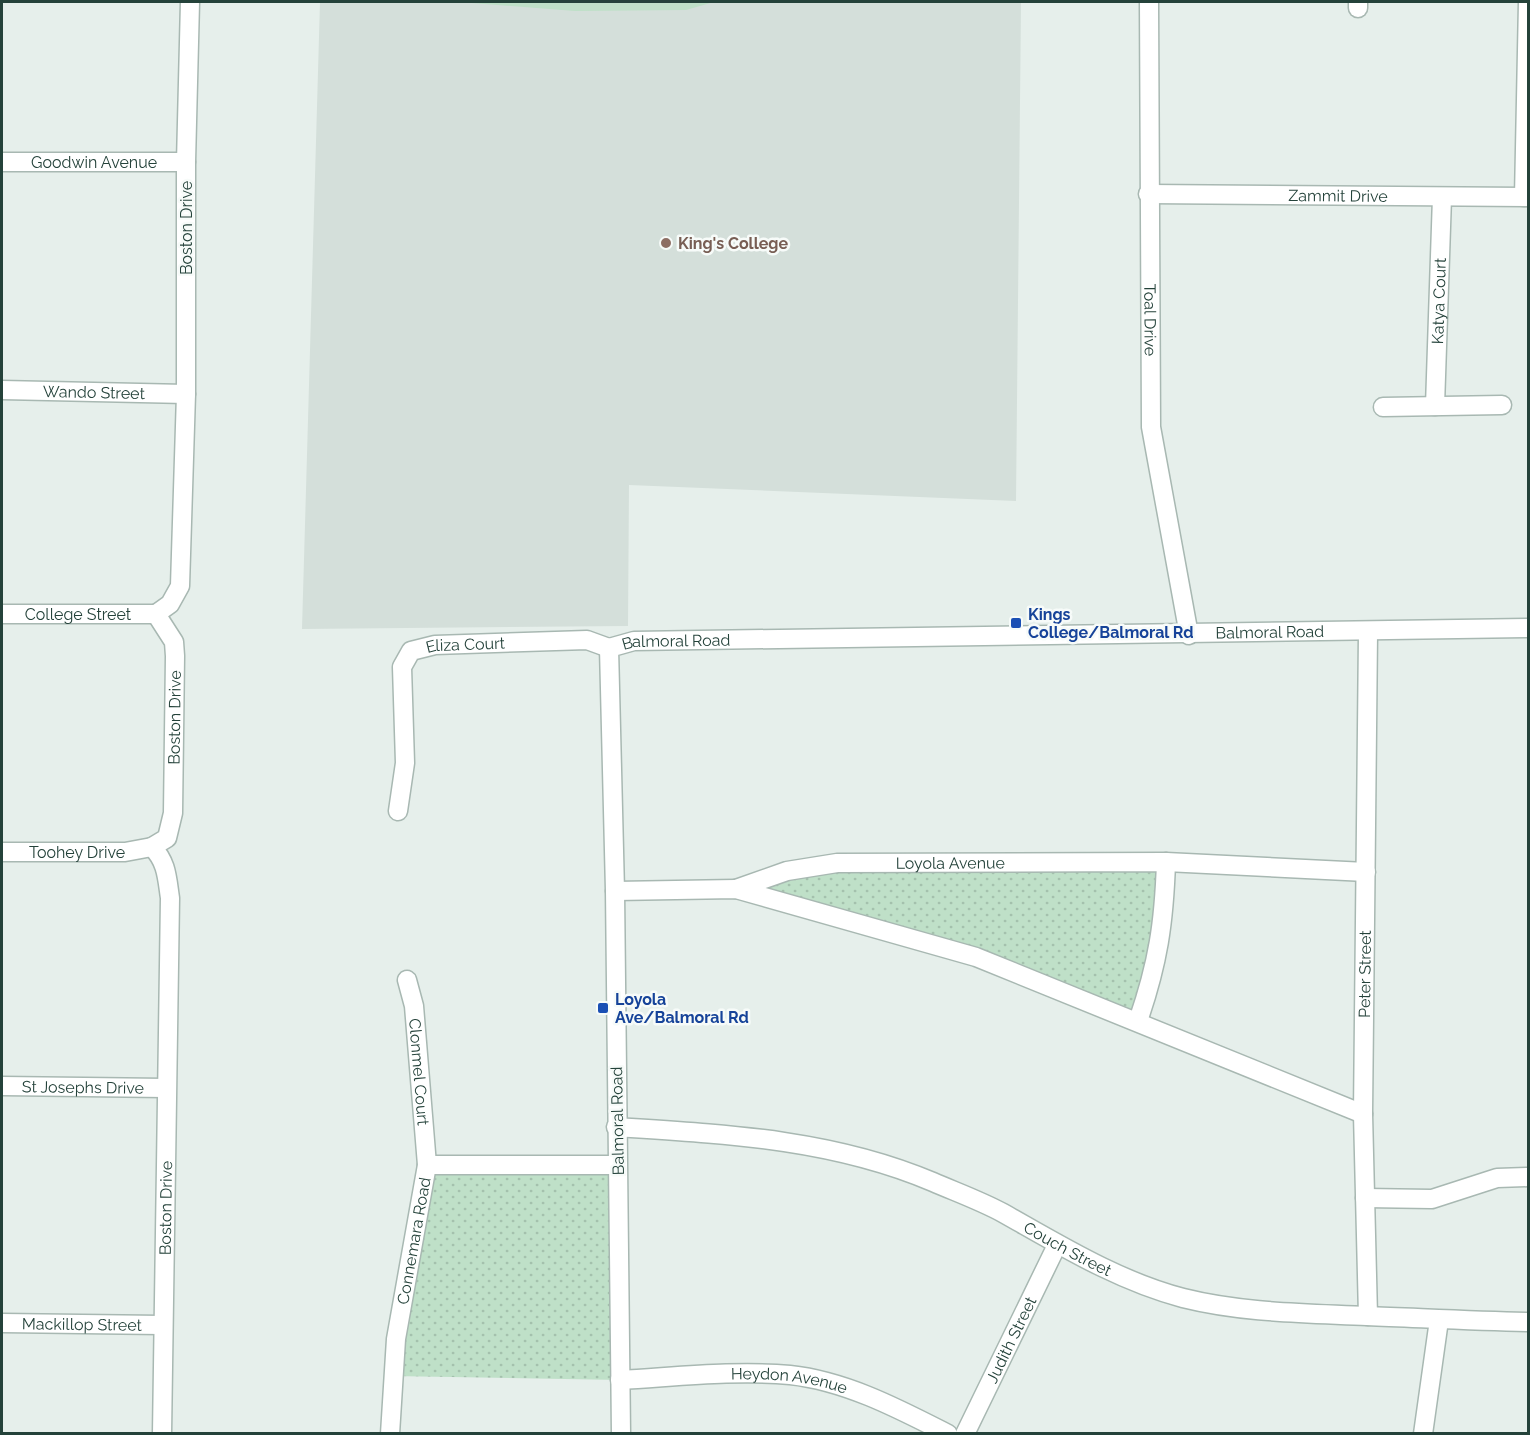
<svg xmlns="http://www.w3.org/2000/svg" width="1530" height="1435" viewBox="0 0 1530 1435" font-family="Raleway,sans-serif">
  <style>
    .built { fill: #d4dfda }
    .grass { fill: url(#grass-dots) }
    .pitch { fill: #bfe0c8 }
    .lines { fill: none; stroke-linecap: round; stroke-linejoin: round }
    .minor-casing { stroke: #a8b8b2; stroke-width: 21 }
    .minor { stroke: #fff; stroke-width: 18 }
    .education-dot { fill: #8d6e63; stroke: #f7fbf9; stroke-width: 2 }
    .transit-dot { fill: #1a4fb4; stroke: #f7fbf9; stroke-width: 2 }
    .labels { text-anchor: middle; stroke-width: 5; stroke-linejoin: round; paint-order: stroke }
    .street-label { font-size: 16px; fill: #24423a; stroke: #f7fbf9 }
    .education-label { font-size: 16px; font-weight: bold; fill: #785e54; stroke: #f7fbf9; text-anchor: start }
    .transit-label { font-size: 16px; font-weight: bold; fill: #164399; stroke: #f7fbf9; text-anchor: start }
  </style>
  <defs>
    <pattern id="grass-dots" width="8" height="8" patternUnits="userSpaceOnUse" patternTransform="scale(1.5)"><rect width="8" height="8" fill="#bfe0c8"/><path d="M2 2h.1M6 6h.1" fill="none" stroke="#a4c1ad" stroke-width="1.8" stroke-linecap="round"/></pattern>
  </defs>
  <rect width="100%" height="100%" fill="#e6efeb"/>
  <path class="built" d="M320 2H1021L1016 501 629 485 628 626 302 629Z"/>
  <path class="grass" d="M1166 862 1138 1021 976 957 736 889 787 871Z
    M427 1165H617L620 1380 392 1376Z"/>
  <path class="pitch" d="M459 2H714L686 10 575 11Z"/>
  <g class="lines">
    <defs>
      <g id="minor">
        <path id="s1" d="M1149 2 1151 427 1189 635"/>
        <path d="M1358 8V2"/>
        <path id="s2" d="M2 162H186"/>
        <path id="s3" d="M1148 194 1528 197"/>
        <path d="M1524 197 1528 2"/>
        <path id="s4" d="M2 390 186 394"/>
        <path id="s5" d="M1435 406 1442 197"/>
        <path d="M1383 407 1502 405"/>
        <path id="s6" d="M2 614H156"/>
        <path id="s7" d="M398 811 405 763 402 667 411 651 435 645 587 640 609 648"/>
        <path id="s8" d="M2 852H125L152 847"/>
        <path id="s9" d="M736 889 787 871 837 863 1166 862 1366 872"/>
        <path d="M615 891 736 889 976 957 1363 1114"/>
        <path id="s10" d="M407 980 414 1006 427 1165"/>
        <path d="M1138 1021C1158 963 1164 923 1166 862"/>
        <path id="s11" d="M2 1086 166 1088"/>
        <path id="s12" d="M616 1127C725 1134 832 1139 933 1182 956 1192 981 1201 1003 1213 1060 1245 1118 1281 1183 1298 1243 1313 1305 1313 1367 1316 1421 1318 1475 1321 1528 1322"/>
        <path d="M1365 1198 1432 1199 1497 1178 1528 1177"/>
        <path id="s13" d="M1368 1316 1363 1114 1368 633"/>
        <path id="s14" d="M2 1323 162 1325"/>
        <path id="s15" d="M620 1380C676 1377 734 1370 790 1375 846 1381 899 1409 948 1434"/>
        <path id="s16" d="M162 1434 170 898C167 878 167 862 152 847L167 838 173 813 175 656 174 642 156 614 170 604 180 586 186 394V162L190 2"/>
        <path id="s17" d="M390 1434 396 1339 427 1165H617"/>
        <path id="s18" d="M621 1434 615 891 609 648 634 641 1528 628"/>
        <path id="s19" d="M965 1434 1057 1245"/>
        <path d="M1423 1434 1439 1320"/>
      </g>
    </defs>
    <use href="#minor" class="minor-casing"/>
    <use href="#minor" class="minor"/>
  </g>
  <circle class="education-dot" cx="666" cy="243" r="6"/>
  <g class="transit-dot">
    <rect x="1010" y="617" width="12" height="12" rx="3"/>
    <rect x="597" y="1002" width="12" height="12" rx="3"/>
  </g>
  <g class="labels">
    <g class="street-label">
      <text dy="6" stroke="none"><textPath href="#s2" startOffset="92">Goodwin Avenue</textPath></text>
      <text dy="6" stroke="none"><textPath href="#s3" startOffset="190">Zammit Drive</textPath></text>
      <text transform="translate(186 228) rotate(-90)" y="6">Boston Drive</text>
      <text dy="6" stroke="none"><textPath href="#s5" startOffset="105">Katya Court</textPath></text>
      <text dy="6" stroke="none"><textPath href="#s1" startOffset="318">Toal Drive</textPath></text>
      <text dy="6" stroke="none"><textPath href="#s4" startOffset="92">Wando Street</textPath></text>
      <text dy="6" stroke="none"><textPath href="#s6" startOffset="76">College Street</textPath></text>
      <text dy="6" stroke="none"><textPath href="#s18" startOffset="1448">Balmoral Road</textPath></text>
      <text dy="6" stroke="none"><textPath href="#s18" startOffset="854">Balmoral Road</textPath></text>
      <text dy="6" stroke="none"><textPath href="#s7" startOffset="218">Eliza Court</textPath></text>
      <text dy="6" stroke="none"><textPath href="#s16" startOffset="730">Boston Drive</textPath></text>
      <text dy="6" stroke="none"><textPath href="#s8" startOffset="75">Toohey Drive</textPath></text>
      <text dy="6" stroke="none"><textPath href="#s9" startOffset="218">Loyola Avenue</textPath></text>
      <text dy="6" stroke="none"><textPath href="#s13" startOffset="342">Peter Street</textPath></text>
      <text dy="6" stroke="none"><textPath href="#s10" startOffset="93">Clonmel Court</textPath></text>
      <text dy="6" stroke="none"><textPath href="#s11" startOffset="81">St Josephs Drive</textPath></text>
      <text transform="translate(617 1121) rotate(-91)" y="6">Balmoral Road</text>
      <text dy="6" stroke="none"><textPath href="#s16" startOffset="226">Boston Drive</textPath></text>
      <text dy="6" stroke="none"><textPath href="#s17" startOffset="195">Connemara Road</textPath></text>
      <text dy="6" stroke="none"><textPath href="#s12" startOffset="474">Couch Street</textPath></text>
      <text dy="6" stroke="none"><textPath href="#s14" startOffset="80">Mackillop Street</textPath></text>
      <text dy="6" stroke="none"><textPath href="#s19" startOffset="105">Judith Street</textPath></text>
      <text dy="6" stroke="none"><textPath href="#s15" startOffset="170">Heydon Avenue</textPath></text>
    </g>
    <g class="education-label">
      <text x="678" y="249">King's College</text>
    </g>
    <g class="transit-label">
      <text x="1028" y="620">Kings<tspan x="1028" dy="18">College/Balmoral Rd</tspan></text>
      <text x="615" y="1005">Loyola<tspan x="615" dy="18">Ave/Balmoral Rd</tspan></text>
    </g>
  </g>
  <rect width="1530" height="1435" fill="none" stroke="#24423a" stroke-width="6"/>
</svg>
